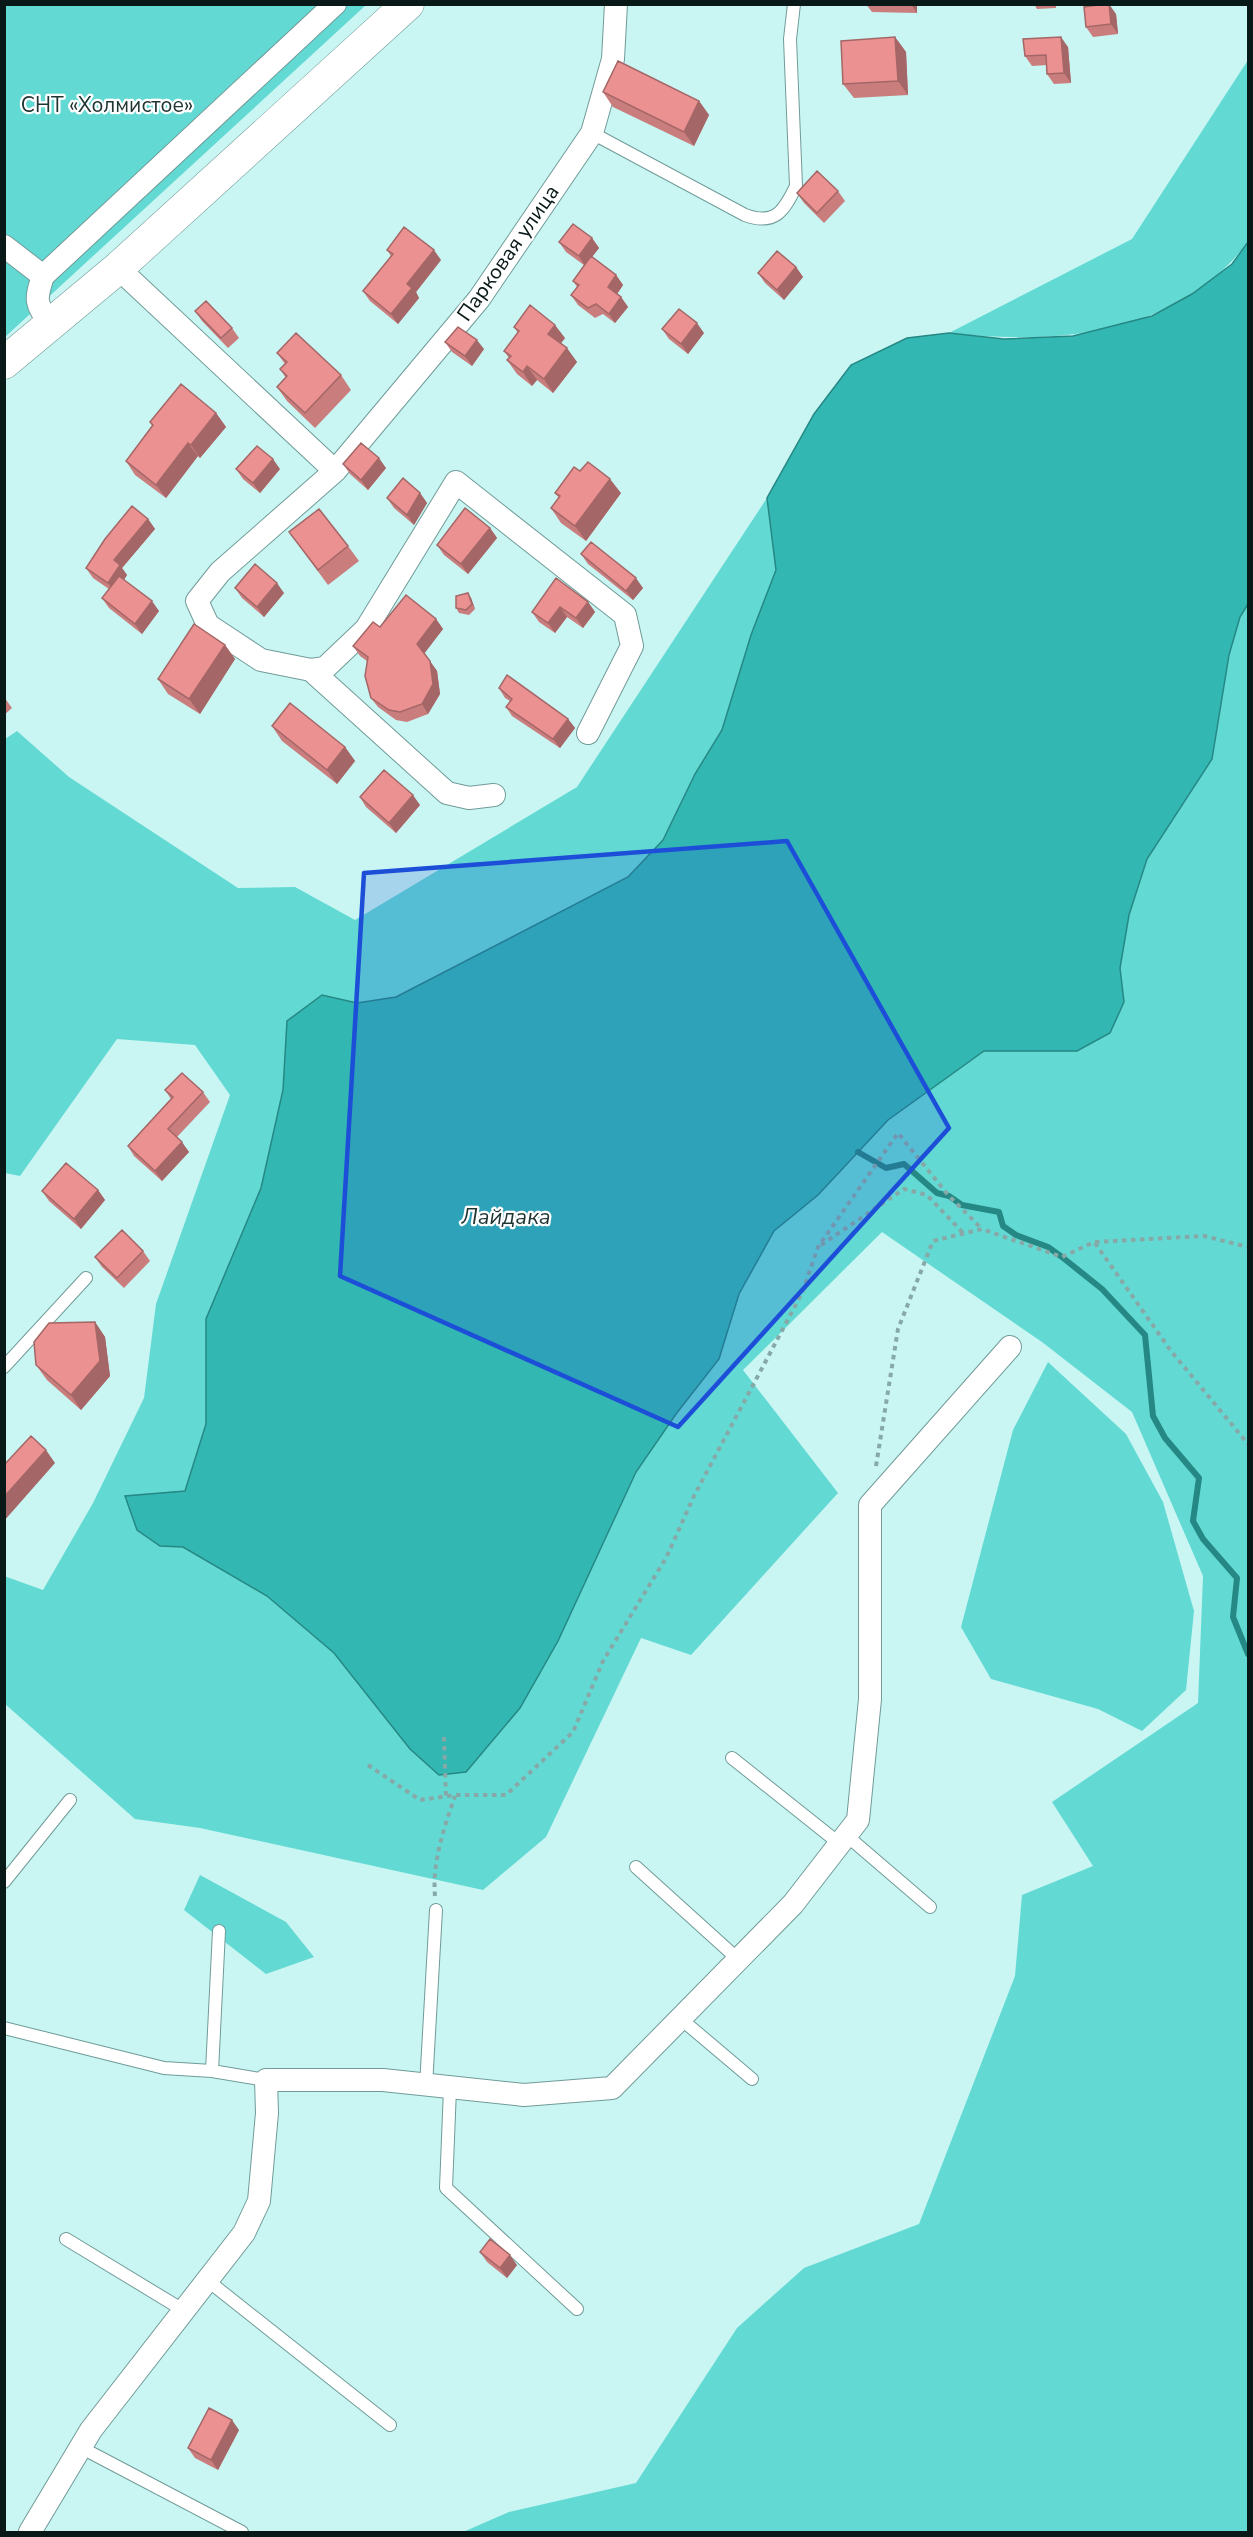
<svg xmlns="http://www.w3.org/2000/svg" width="1253" height="2537" viewBox="0 0 1253 2537" font-family="'Nunito Sans',sans-serif">
  <style>
    .green { fill: #63d9d4 }
    .water { fill: #33b7b2; stroke: #268884; stroke-width: 1.5 }
    .lines { fill: none; stroke-linecap: round; stroke-linejoin: round }
    .stream { stroke: #268884; stroke-width: 6 }
    .lane-casing { stroke: #709b98; stroke-width: 14 }
    .street-casing { stroke: #709b98; stroke-width: 24 }
    .secondary-casing { stroke: #709b98; stroke-width: 33 }
    .path { stroke: #86a9a7; stroke-width: 4; stroke-dasharray: 4.5 4.5; stroke-linecap: butt }
    .lane { stroke: #fff; stroke-width: 12 }
    .street { stroke: #fff; stroke-width: 22 }
    .secondary { stroke: #fff; stroke-width: 32 }
    .wall { fill: #ca7d7d }
    .shaded-wall { fill: #a46666 }
    .building { fill: #eb9191; stroke: #a46666; stroke-width: 1.5 }
    .marked { fill: #1d4ed8; fill-opacity: 0.2; stroke: #1d4ed8; stroke-width: 4.5; stroke-linejoin: round }
    .labels { text-anchor: middle; stroke-width: 4.5; stroke-linejoin: round; paint-order: stroke }
    .park-label { font-size: 21px; fill: #203635; stroke: #fff }
    .street-label { font-size: 21px; fill: #081918; stroke: #fff }
    .water-label { font-size: 22px; font-style: italic; fill: #1f3534; stroke: #fff }
  </style>
  <rect width="100%" height="100%" fill="#c9f6f3"/>
  <path class="green" d="M5 5H366L5 337Z
    M1248 60V242C1176 336 1058 345 949 333L1132 239Z
    M767 498 776 570 751 635 722 730 695 774 663 840 628 877 396 997 357 1003 322 995 287 1021 283 1090 261 1188 206 1319V1424L185 1491 125 1497 160 1546 183 1547 267 1596 334 1653 410 1749 439 1775 466 1772 520 1708 602 1547 636 1472 676 1414 719 1359 739 1294 774 1231 818 1195 888 1120 984 1051H1077L1124 1002 1120 968 1129 915 1147 859 1212 759 1229 655 1240 617 1248 604V2532H463L509 2512 636 2483 737 2328 804 2268 919 2224 1015 1976 1022 1895 1093 1866 1052 1802 1198 1703 1203 1576 1132 1412 1042 1342 882 1232 743 1370 838 1493 691 1655 641 1638 546 1837 483 1890 200 1828 135 1819 5 1704 4 1576 43 1590 93 1503 144 1398 156 1304 230 1095 195 1045 117 1039 20 1176 5 1173V739L17 731 69 777 238 888 295 887 355 920 577 787Z
    M1048 1362 1126 1434 1163 1502 1194 1611 1186 1690 1142 1731 1098 1709 991 1679 961 1627 1013 1430Z
    M200 1875 286 1922 314 1957 266 1974 184 1910Z"/>
  <path class="water" d="M1248 242V604L1240 617 1229 655 1212 759 1147 859 1129 915 1120 968 1124 1002 1110 1033 1077 1051H984L888 1120 818 1195 774 1231 739 1294 719 1359 676 1414 636 1472 558 1641 520 1708 466 1772 439 1775 410 1749 334 1653 267 1596 183 1547 160 1546 137 1530 125 1496 185 1491 206 1424V1319L261 1188 283 1090 287 1021 322 995 357 1003 396 997 628 877 663 840 695 774 722 730 751 635 776 570 767 498 814 414 851 365 907 338 949 333 1004 339 1073 336 1152 316 1192 294 1232 264Z"/>
  <g class="lines">
    <path class="stream" d="M858 1152 886 1168 904 1164 937 1193 949 1196 962 1205 999 1212 1003 1226 1016 1235 1048 1247 1062 1257 1102 1289 1145 1335 1153 1416 1165 1438 1199 1478 1193 1521 1203 1539 1237 1578 1233 1617 1248 1654"/>
    <defs>
      <path id="lane" d="M592 133 745 215C775 226 784 211 796 186L790 39 794 4
        M4 1367 86 1278
        M732 1758 840 1844
        M846 1835 930 1907
        M636 1867 740 1961
        M4 1882 70 1800
        M681 2019 752 2079
        M4 2028 164 2068 212 2071 266 2080
        M212 2071 219 1931
        M426 2086 436 1910
        M450 2089 446 2188 577 2309
        M66 2239 183 2310
        M207 2280 390 2425
        M80 2447 242 2532"/>
      <path id="street" d="M4 246 43 276C35 300 35 304 51 324
        M118 268 335 471 479 299 592 133 613 59 616 4
        M43 276 335 4
        M311 670 261 660 208 625 197 601 220 572 335 471
        M494 795 469 798 447 793 311 670 325 668 366 629 456 482 625 615 632 646 588 733
        M30 2532 91 2430 244 2233 259 2201 267 2113 266 2080H383L524 2095 612 2088 793 1904 858 1820 870 1699V1505L1010 1347"/>
      <path id="secondary" d="M4 363 118 268 408 4"/>
    </defs>
    <use href="#lane" class="lane-casing"/>
    <use href="#street" class="street-casing"/>
    <use href="#secondary" class="secondary-casing"/>
    <path class="path" d="M1095 1243 1171 1351 1248 1444
      M821 1245 904 1189 927 1195 963 1233
      M876 1466 898 1329 933 1241 982 1229 1062 1257 1094 1242 1204 1236 1248 1247
      M444 1737 446 1797
      M368 1765 420 1800 455 1795H506L573 1732 603 1661 666 1558 694 1496 802 1293 818 1247 898 1133 949 1196 982 1229
      M435 1896C432 1862 444 1828 455 1796"/>
    <use href="#lane" class="lane"/>
    <use href="#street" class="street"/>
    <use href="#secondary" class="secondary"/>
  </g>
  <path class="wall" d="M866 4H917V13L872 12Z
    M1034 4H1056V8L1037 9Z
    M1116 14 1118 34 1093 37 1086 27Z
    M895 37 906 52 908 95 854 98 843 84Z
    M1068 47 1071 83 1054 84 1047 74V65L1032 66 1025 56Z
    M603 92 699 101 709 115 694 146 613 107Z
    M838 191 845 201 824 223 804 203 797 193Z
    M592 238 599 248 592 257 616 275 623 285 617 294 621 297 628 307 615 323 603 314 595 318 578 305 571 295 577 287 573 281 584 265 566 252 559 242Z
    M387 250 441 260 416 292 419 298 398 324 370 301 363 291 391 256Z
    M796 267 803 277 784 300 765 283 758 273Z
    M195 311 232 328 239 338 228 348 202 321Z
    M514 327 565 338 561 343 577 362 553 393 537 380 532 386 517 374 507 360 509 358 504 351 518 333Z
    M662 329 704 333 688 354 669 339Z
    M445 342 484 349 472 366 452 352Z
    M277 353 341 375 351 390 315 428 287 401 277 387 286 378 280 369 285 364Z
    M216 413 226 427 200 458 198 456 166 498 135 475 126 461 152 426 150 422Z
    M343 464 386 468 368 490 350 474Z
    M236 469H280L260 493 243 479Z
    M420 493 427 503 414 525 394 508 387 498Z
    M555 493H621L586 541 561 523 551 508 559 498Z
    M148 519 155 529 122 568 127 575 124 580 159 611 142 634 109 608 102 598 109 589 93 578 86 568Z
    M490 528 497 538 468 574 444 555 437 545Z
    M289 532 348 546 359 561 328 585Z
    M581 554 643 588 633 600 588 564Z
    M235 588 284 593 264 617 242 598Z
    M468 593 471 598 475 609 469 615 459 613 456 608Z
    M588 602 595 612 583 628 567 617 555 633 539 622 532 612Z
    M436 619 443 629 424 653 437 671 440 694 428 714 407 722 396 720 378 707 371 698 367 661 360 656 353 646 380 627Z
    M225 645 235 659 200 714 168 694 158 679Z
    M499 688 568 719 575 728 560 748 512 716 506 707 510 701 505 698Z
    M4 697 12 708 4 715Z
    M272 726 345 747 355 761 337 784 282 741Z
    M360 797 420 805 396 833 366 807Z
    M165 1090 203 1092 210 1102 177 1137 189 1152 162 1181 134 1156 128 1146 171 1099Z
    M98 1190 105 1200 81 1229 49 1201 42 1191Z
    M143 1251 150 1261 124 1288 102 1267 95 1257Z
    M95 1322 105 1337 110 1376 81 1410 47 1380 36 1365Z
    M480 2252 517 2265 507 2278 487 2262Z
    M239 2430 218 2470 195 2458 188 2448Z"/>
  <path class="shaded-wall" d="M911 4H917V13Z
    M1109 4 1116 14 1118 34 1111 24Z
    M895 37 906 52 908 95 898 81Z
    M1061 37 1068 47 1071 83 1064 73Z
    M699 101 709 115 694 146 684 132Z
    M592 238 599 248 585 266 579 256Z
    M434 250 441 260 416 292 419 298 398 324 391 314 407 284Z
    M796 267 803 277 784 300 777 290Z
    M616 275 623 285 615 297 608 287Z
    M621 297 628 307 615 323 609 314Z
    M697 323 704 333 688 354 681 344Z
    M555 325 565 338 558 347 548 334Z
    M477 340 484 349 472 366 465 356Z
    M567 348 577 362 553 393 544 379Z
    M527 366 537 380 532 386 523 372Z
    M216 413 226 427 200 458 191 445Z
    M188 443 198 456 166 498 156 485Z
    M379 458 386 468 368 490 361 480Z
    M273 459 280 469 260 493 253 483Z
    M610 479 621 493 586 541 575 526Z
    M420 493 427 503 414 525 407 515Z
    M148 519 155 529 122 568 127 575 115 593 108 583 114 560Z
    M490 528 497 538 468 574 461 564Z
    M636 578 643 588 633 600 626 591Z
    M277 583 284 593 264 617 257 607Z
    M468 593 471 598 475 609 472 604Z
    M152 601 159 611 142 634 135 624Z
    M588 602 595 612 583 628 576 618Z
    M560 607 567 617 555 633 548 623Z
    M436 619 443 629 424 654 417 644Z
    M225 645 235 659 200 714 189 699Z
    M430 661 437 671 440 694 428 714 422 704Z
    M568 719 575 728 560 748 553 739Z
    M345 747 355 761 337 784 327 770Z
    M413 795 420 805 396 833 389 823Z
    M182 1142 189 1152 162 1181 155 1171Z
    M98 1190 105 1200 81 1229 74 1219Z
    M95 1322 105 1337 110 1376 81 1410 71 1395Z
    M46 1450 55 1463 4 1521V1497Z
    M510 2255 517 2265 507 2278 500 2268Z
    M232 2420 239 2430 218 2470 211 2460Z"/>
  <path class="building" d="M1104 4H1109L1111 24 1086 27 1084 7Z
    M895 37 898 81 843 84 841 41Z
    M1061 37 1064 73 1047 74 1046 55 1025 56 1023 39Z
    M618 61 699 101 684 132 603 92Z
    M817 171 838 191 817 213 797 193Z
    M573 224 592 238 579 256 559 242Z
    M404 227 434 250 407 284 412 288 391 314 363 291 393 254 387 250Z
    M777 251 796 267 777 290 758 273Z
    M591 256 616 275 608 287 621 297 609 314 596 304 588 308 571 295 579 285 573 281Z
    M206 301 232 328 221 338 195 311Z
    M530 305 555 325 548 334 567 348 544 379 527 366 523 372 507 360 511 356 504 351 519 331 514 327Z
    M679 309 697 323 681 344 662 329Z
    M458 327 477 340 465 356 445 342Z
    M296 333 341 375 305 413 277 387 287 376 280 369 287 362 277 353Z
    M181 384 216 413 191 445 188 443 156 485 126 461 153 425 150 422Z
    M361 443 379 458 361 480 343 464Z
    M257 446 273 459 253 483 236 469Z
    M588 462 610 479 575 526 551 508 560 496 555 493 574 467 580 471Z
    M403 478 420 493 407 515 387 498Z
    M132 506 148 519 114 560 120 565 108 583 86 568 105 539Z
    M465 508 490 528 461 564 437 545Z
    M319 509 348 546 318 570 289 532Z
    M591 542 636 578 626 591 581 554Z
    M255 564 277 583 257 607 235 588Z
    M119 576 152 601 135 624 102 598Z
    M556 578 588 602 576 618 560 607 548 623 532 612Z
    M468 593 472 604 466 610 456 608V596Z
    M406 595 436 619 417 644 430 661 433 684 422 704 400 712 389 710 371 698 365 676 368 657 353 646 373 622 380 627Z
    M194 624 225 645 189 699 158 679Z
    M507 675 568 719 553 739 506 707 512 699 499 688Z
    M290 703 345 747 327 770 272 726Z
    M384 770 413 795 389 823 360 797Z
    M182 1073 203 1092 168 1129 182 1142 155 1171 128 1146 173 1097 165 1090Z
    M66 1163 98 1190 74 1219 42 1191Z
    M122 1230 143 1251 117 1278 95 1257Z
    M95 1322 100 1361 71 1395 36 1365 34 1342 49 1323Z
    M31 1436 46 1450 4 1497V1465Z
    M490 2239 510 2255 500 2268 480 2252Z
    M209 2408 232 2420 211 2460 188 2448Z"/>
  <path class="marked" d="M787 841 949 1128 678 1427 340 1276 364 873Z"/>
  <g class="labels">
    <g class="park-label">
      <text x="107" y="112">СНТ «Холмистое»</text>
    </g>
    <g class="street-label">
      <text transform="translate(508 253) rotate(-55)" y="7">Парковая улица</text>
    </g>
    <g class="water-label">
      <text x="506" y="1224">Лайдака</text>
    </g>
  </g>
  <rect width="1253" height="2537" fill="none" stroke="#081918" stroke-width="12"/>
</svg>
